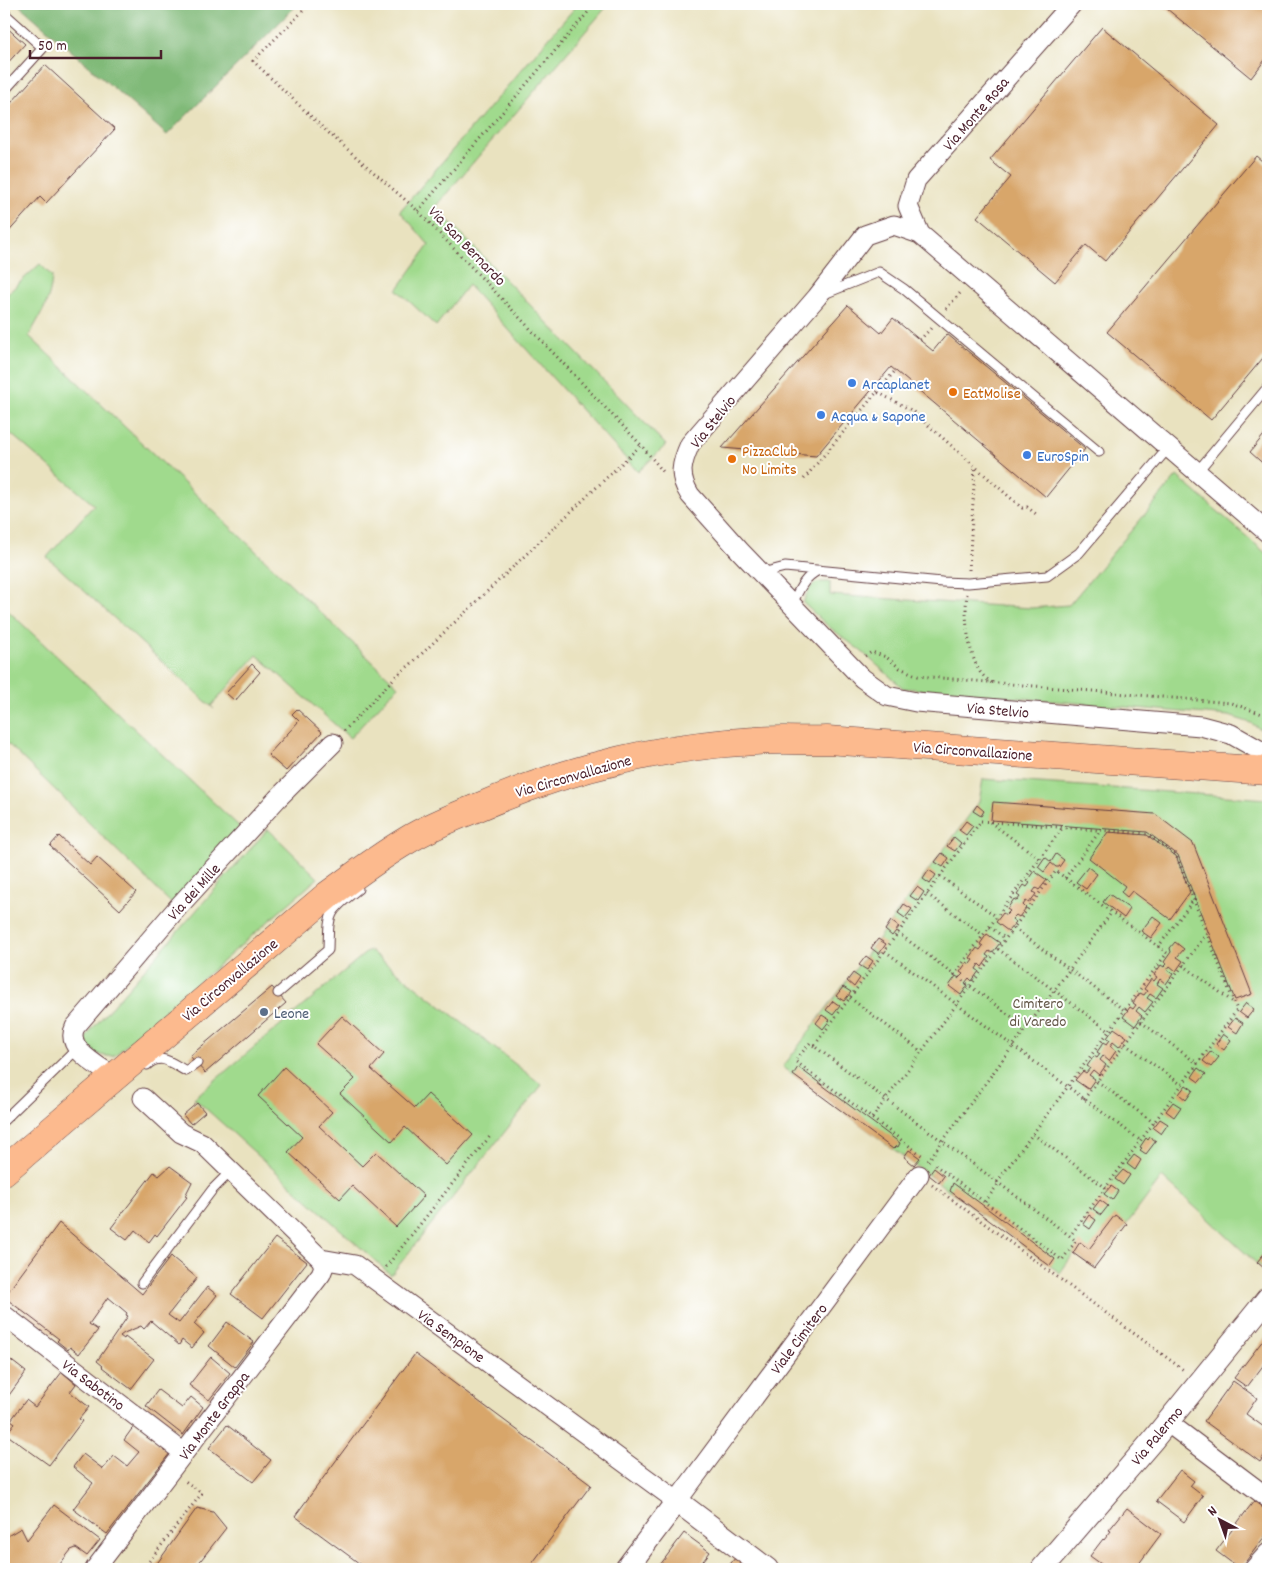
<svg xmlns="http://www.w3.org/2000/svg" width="1272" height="1573" viewBox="0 0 1272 1573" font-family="Dekko,sans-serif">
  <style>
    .green { fill: #a0da8d; stroke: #757c5c }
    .forest { fill: #80ba78; stroke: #656c52 }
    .building { fill: #d8a66a }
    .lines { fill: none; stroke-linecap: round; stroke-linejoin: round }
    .service-casing { stroke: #623c41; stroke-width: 11 }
    .minor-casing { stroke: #623c41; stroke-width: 21 }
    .tertiary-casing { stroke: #623c41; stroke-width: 24 }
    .primary-casing { stroke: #623c41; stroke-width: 29 }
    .path { stroke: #623c41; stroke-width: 3; stroke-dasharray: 1 4; stroke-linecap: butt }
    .service { stroke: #fff; stroke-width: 9 }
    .minor { stroke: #fff; stroke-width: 19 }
    .tertiary { stroke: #fff; stroke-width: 22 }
    .primary { stroke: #fcba8e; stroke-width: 28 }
    .shop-dot { fill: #3f7fe0; stroke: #fff; stroke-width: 2 }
    .food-dot { fill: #e8710a; stroke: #fff; stroke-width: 2 }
    .service-dot { fill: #5c6f8a; stroke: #fff; stroke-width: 2 }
    .labels { text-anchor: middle; stroke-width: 4; stroke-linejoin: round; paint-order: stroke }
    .street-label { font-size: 16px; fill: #4a1f2b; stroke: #fff }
    .shop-label { font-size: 16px; fill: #366cbe; stroke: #fff; text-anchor: start }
    .food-label { font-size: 16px; fill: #c56008; stroke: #fff; text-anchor: start }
    .park-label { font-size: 16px; fill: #645748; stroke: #fff }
    .service-label { font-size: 16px; fill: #4e5e75; stroke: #fff; text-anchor: start }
  </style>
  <rect width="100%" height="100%" fill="#fff"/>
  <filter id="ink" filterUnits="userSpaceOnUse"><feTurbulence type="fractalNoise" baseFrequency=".02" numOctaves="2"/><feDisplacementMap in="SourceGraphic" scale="10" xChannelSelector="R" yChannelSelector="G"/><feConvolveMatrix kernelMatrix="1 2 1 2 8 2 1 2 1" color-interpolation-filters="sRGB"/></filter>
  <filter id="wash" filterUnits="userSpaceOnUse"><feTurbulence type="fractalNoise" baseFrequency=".0096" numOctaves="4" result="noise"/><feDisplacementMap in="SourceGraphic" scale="20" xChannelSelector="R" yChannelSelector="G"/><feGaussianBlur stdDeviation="1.12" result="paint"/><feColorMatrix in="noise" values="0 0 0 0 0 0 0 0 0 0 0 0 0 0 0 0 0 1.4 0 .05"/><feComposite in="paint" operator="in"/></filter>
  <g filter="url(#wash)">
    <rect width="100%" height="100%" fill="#e9e2bf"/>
    <path class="green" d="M578 4H609L435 207 666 445 638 472 468 285 436 326 397 290 429 245 400 211Z
      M40 264 52 276C51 302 40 315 29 336L398 686 350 738 257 655 211 706 214 709 47 557 94 505 4 428V297Z
      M1177 476 1268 555V734L1251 723 1229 716 903 688 861 651 828 626 803 603C810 586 811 581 830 582V595L1031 608 1069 605Z
      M4 607 242 829 172 904 4 740Z
      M983 779 1268 799V1269L1266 1272 1162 1177 1094 1268 1074 1253 1060 1273 783 1067 979 802Z
      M268 829 318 878 114 1056C100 1057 89 1053 86 1038L92 1029Z
      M369 950 542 1085 391 1275 194 1098Z"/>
    <path class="forest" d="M18 4H298L167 135Z"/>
    <g id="blocks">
      <path class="building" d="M1161 4H1268V56L1251 78Z
        M4 25 25 44 4 67Z
        M1102 27 1219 125 1105 261 1086 245 1055 282 977 217 1011 177 990 160Z
        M45 65 115 129 46 203 40 197 4 237V111Z
        M1256 156 1268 166V352L1211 420 1107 332Z
        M848 305 881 333 893 318 933 351 947 334 1085 449 1046 497 891 367 816 456 722 448Z
        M1268 430V468L1250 452Z
        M252 664 260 672 235 701 226 693Z
        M297 709 322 732 286 771 268 755 299 721 292 714Z
        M993 802 1155 814 1193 843 1252 994 1235 1000 1178 855 1147 832 991 820Z
        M977 805 984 811 981 816 973 811Z
        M966 821 973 826 966 835 959 830Z
        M1108 832 1147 835 1176 856 1190 892 1170 919 1132 891 1127 897 1121 892 1125 886 1089 858Z
        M59 836 90 865 97 857 136 892 120 910 50 846Z
        M954 837 961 843 955 851 947 846Z
        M942 853 949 858 943 867 935 862Z
        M1056 854 1064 860 1059 867H1056L1051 863 1044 872 1038 867 1045 857 1051 862Z
        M1088 867 1097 874 1086 889 1076 882Z
        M929 870 936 875 930 884 923 879Z
        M1034 871 1047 880 1039 890 1036 888 1033 892 1036 894 1029 903 1026 901 1023 905 1026 908 1019 917 1016 915 1012 919 1016 922 1008 931 996 922 1003 913 1006 915 1010 911 1007 909 1014 899 1017 901 1020 897 1017 895 1024 885 1027 887 1030 883 1027 881Z
        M917 887 924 892 918 901 910 896Z
        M1109 894 1130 909 1124 918 1103 902Z
        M904 904 912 909 905 918 898 913Z
        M1153 916 1162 923 1151 938 1141 931Z
        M891 921 899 927 892 936 885 930Z
        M987 934 1000 943 992 953 989 951 986 955 989 957 982 967 979 964 976 969 979 971 972 981 969 978 965 983 968 985 961 995 949 986 956 976 959 978 963 974 960 972 967 962 970 964 973 960 970 958 977 948 980 950 983 946 980 944Z
        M878 939 886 944 879 954 871 948Z
        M1175 942 1184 949 1177 957 1183 961 1176 971 1170 966 1167 970 1173 974 1166 984 1160 979 1157 984 1163 988 1156 998 1150 994 1147 998 1153 1002 1145 1012 1139 1007 1136 1011 1142 1016 1135 1026 1123 1017 1130 1007 1133 1009 1136 1005 1133 1003 1140 993 1144 995 1147 991 1144 989 1151 979 1154 981 1157 977 1154 975 1161 965 1164 967 1167 964 1164 962 1171 952 1170 948Z
        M866 956 873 961 867 970 859 965Z
        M853 973 860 978 854 987 847 981Z
        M272 987 286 1003 205 1073 190 1056Z
        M843 987 851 992 844 1001 836 996Z
        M833 1001 840 1006 833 1015 826 1010Z
        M1246 1003 1254 1009 1247 1018 1239 1012Z
        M822 1015 830 1020 823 1029 816 1023Z
        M342 1016 384 1054 371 1069 415 1108 428 1094 473 1135 446 1165 405 1127 392 1142 340 1094 355 1079 316 1044Z
        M1235 1018 1243 1023 1237 1033 1228 1027Z
        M1114 1028 1127 1037 1119 1047 1113 1042 1110 1046 1116 1051 1109 1061 1103 1056 1100 1060 1106 1065 1099 1075 1093 1070 1089 1075 1095 1079 1088 1089 1075 1080 1083 1071 1086 1073 1090 1068 1087 1066 1094 1056 1097 1058 1100 1054 1097 1052 1104 1042 1107 1044 1110 1040 1107 1038Z
        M1223 1034 1231 1040 1224 1050 1216 1044Z
        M1211 1051 1219 1057 1211 1067 1203 1061Z
        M284 1067 332 1112 319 1126 362 1166 376 1152 424 1196 396 1227 352 1186 340 1199 288 1152 302 1137 258 1096Z
        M798 1067 900 1143 898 1147 896 1146 893 1149 793 1075Z
        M1198 1068 1206 1074 1199 1082 1192 1077Z
        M1186 1085 1193 1090 1186 1100 1179 1094Z
        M1173 1102 1181 1107 1174 1117 1166 1111Z
        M197 1103 205 1112 191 1124 183 1115Z
        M1160 1119 1168 1124 1161 1134 1153 1128Z
        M1150 1137 1156 1141 1146 1154 1140 1150 1142 1148 1140 1147 1146 1138 1148 1140Z
        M909 1150 920 1158 914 1165 904 1157Z
        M1134 1155 1141 1160 1135 1170 1127 1164Z
        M170 1166 192 1182 185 1196 187 1197 157 1236 155 1234 149 1242 135 1230 127 1240 111 1228 154 1172 159 1176Z
        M934 1168 944 1176 939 1183 929 1175Z
        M1123 1170 1130 1175 1123 1185 1115 1179Z
        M953 1183 1055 1259 1050 1266 950 1191Z
        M1111 1186 1118 1191 1112 1200 1104 1194Z
        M1100 1200 1108 1206 1101 1215 1093 1209Z
        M1089 1215 1096 1220 1090 1229 1083 1224Z
        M1115 1215 1127 1224 1094 1268 1073 1253 1080 1242 1089 1249Z
        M59 1223 142 1294 171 1256 173 1258 197 1278 168 1315 179 1323 207 1287 217 1295 194 1324 204 1333 192 1348 182 1340 179 1345 151 1321 144 1329 141 1326 124 1333 120 1336 124 1339 125 1337 154 1359 131 1389 102 1367 103 1366 97 1361 128 1316 126 1315 127 1313 108 1297 89 1324 98 1330 79 1354 70 1347 68 1350 57 1341 59 1339 4 1297Z
        M275 1238 307 1262 263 1318 231 1294Z
        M1268 1249V1267L1266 1270 1257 1262Z
        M227 1322 254 1342 235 1367 209 1346Z
        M1267 1335 1268 1359 1247 1387 1234 1378Z
        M415 1354 591 1485 528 1569H367L295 1516Z
        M4 1355 26 1372 4 1402Z
        M211 1357 230 1373 209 1400 189 1385Z
        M62 1372 76 1384 70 1392 89 1407 79 1419 82 1421 49 1465 6 1434 15 1423 11 1420 26 1400 35 1407Z
        M1233 1381 1257 1398 1246 1414 1268 1430V1450L1260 1462 1204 1421Z
        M158 1390 182 1408 191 1397 203 1407 183 1435 146 1406Z
        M227 1425 271 1460 253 1482 209 1448Z
        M134 1426 170 1453 107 1534 73 1509 93 1483 73 1467 83 1454 103 1469 114 1456 127 1466 139 1452 124 1440Z
        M1180 1470 1194 1481 1190 1486 1203 1496 1184 1522 1156 1501Z
        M1254 1501 1268 1512V1532L1240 1569 1216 1551Z
        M54 1505 100 1540 87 1556 76 1548 71 1550 56 1569H4V1538L21 1528 27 1540Z
        M197 1508 213 1512 226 1528 194 1569H153Z
        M1127 1508 1161 1534 1135 1569H1128L1124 1566 1121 1569H1108L1090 1556 1103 1539 1104 1540 1111 1531 1109 1530Z
        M684 1533 710 1552 697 1569H657Z
        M736 1557 752 1569H726Z"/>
    </g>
  </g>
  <g filter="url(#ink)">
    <use href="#blocks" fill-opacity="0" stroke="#623c41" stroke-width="1"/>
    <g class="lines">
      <defs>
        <path id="service" d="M4 13 43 48 4 91
          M824 294 879 272 904 289 1099 452
          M1197 472 1268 387
          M762 573 785 567 942 582 968 583 1047 576 1079 553 1169 447
          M792 604C799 590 804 577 819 570
          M278 993 328 950C329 911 327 914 358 889
          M147 1065C162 1052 172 1064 186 1071L197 1063
          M4 1120 77 1049
          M142 1283 212 1190 231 1171"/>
        <path id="minor" d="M920 234 908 206 916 180 1072 4
          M1268 533 920 234 894 225 865 235 817 297 690 444C681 464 678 476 690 495L740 551 862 678 887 696 916 702 1201 726 1231 734 1268 755
          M114 1077C99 1066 64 1049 75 1027L179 906 277 799 333 743
          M143 1098 181 1133 202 1143 321 1259 355 1265 677 1501 919 1175
          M4 1315 184 1453
          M1167 1422 1268 1498
          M95 1569 321 1274 324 1266 321 1259
          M1254 1569 1268 1553"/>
        <path id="tertiary" d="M626 1569 677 1501 767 1569
          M1042 1569 1152 1441 1268 1298"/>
        <path id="primary" d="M4 1171 328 895C354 876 379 857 406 841 427 828 451 818 474 809 563 770 659 746 755 741 779 739 803 741 827 740L1268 771"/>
      </defs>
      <use href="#service" class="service-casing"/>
      <use href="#minor" class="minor-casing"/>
      <use href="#tertiary" class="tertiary-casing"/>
      <use href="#primary" class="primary-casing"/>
      <path class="path" d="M310 4 253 61 322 127 418 211 641 445 665 474
        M418 211 595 4
        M946 309 962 291
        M920 340 931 328
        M877 392 895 371
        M804 479 877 392 911 410 1022 508 1027 507 1036 514
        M969 570 975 467
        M967 594C964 616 968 653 980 672 983 676 988 680 992 683
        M865 656 872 652 886 657 900 668 918 676 1231 703 1268 716
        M344 731 396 676 410 665 641 445
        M981 821 1147 834 1176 855 1237 1010 1070 1236 814 1046Z
        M990 822 1040 859
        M940 876 997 917
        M1065 878 1100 831
        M927 894 983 935
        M990 927 1006 939
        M1014 928 1124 1010
        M898 933 1012 1017
        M1158 947 1194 899
        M998 949 1109 1031
        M885 951 1141 1141
        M1183 965 1233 1002
        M954 975 1063 827
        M850 998 922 1052
        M1141 1022 1198 1064
        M1125 1044 1182 1085
        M814 1046 810 1043 795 1061 924 1157
        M1097 1081 1154 1123
        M1084 1099 1207 933
        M872 1118 1056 871 1167 953 997 1182
        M1033 1134 1106 1188
        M928 1161 1112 912
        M935 1165 1062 1260 1076 1241 1070 1236
        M932 1185 1185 1371
        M985 1202 999 1183
        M386 1267 491 1135
        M204 1563 211 1569
        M143 1569 202 1493 185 1481"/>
      <use href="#service" class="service"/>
      <use href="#minor" class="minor"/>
      <use href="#tertiary" class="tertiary"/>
      <use href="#primary" class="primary"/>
    </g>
  </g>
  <g class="shop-dot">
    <circle cx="852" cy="383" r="5"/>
    <circle cx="821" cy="415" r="5"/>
    <circle cx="1027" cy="455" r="5"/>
  </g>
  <g class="food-dot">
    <circle cx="953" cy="392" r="5"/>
    <circle cx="732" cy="459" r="5"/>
  </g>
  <circle class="service-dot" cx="264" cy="1012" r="5"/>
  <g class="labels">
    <g class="street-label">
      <text transform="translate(975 113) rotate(-49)" y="6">Via Monte Rosa</text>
      <text transform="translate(468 245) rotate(46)" y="6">Via San Bernardo</text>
      <text transform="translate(712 421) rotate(-51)" y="6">Via Stelvio</text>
      <text transform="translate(998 709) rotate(5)" y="6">Via Stelvio</text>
      <text transform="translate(973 750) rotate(4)" y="6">Via Circonvallazione</text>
      <text transform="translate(573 775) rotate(-16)" y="6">Via Circonvallazione</text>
      <text transform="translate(193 891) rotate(-48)" y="6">Via dei Mille</text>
      <text transform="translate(229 979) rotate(-40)" y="6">Via Circonvallazione</text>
      <text transform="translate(452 1335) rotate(36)" y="6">Via Sempione</text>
      <text transform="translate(798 1338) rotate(-53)" y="6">Viale Cimitero</text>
      <text transform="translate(94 1384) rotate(37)" y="6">Via Sabotino</text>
      <text transform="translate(213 1415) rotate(-53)" y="6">Via Monte Grappa</text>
      <text transform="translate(1156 1435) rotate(-50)" y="6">Via Palermo</text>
    </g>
    <g class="shop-label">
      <text x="862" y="389">Arcaplanet</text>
      <text x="831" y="421">Acqua &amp; Sapone</text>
      <text x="1037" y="461">EuroSpin</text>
    </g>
    <g class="food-label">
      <text x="963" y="398">EatMolise</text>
      <text x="742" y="456">PizzaClub<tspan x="742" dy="18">No Limits</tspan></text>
    </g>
    <g class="park-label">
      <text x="1038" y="1008">Cimitero<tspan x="1038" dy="18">di Varedo</tspan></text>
    </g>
    <g class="service-label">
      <text x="274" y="1018">Leone</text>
    </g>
  </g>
  <rect width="1272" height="1573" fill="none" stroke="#fff" stroke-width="20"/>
  <g transform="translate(1220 1520) rotate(319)" stroke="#ffffff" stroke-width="4" paint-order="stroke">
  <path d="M0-4L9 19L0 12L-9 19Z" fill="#4a1f2b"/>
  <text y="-8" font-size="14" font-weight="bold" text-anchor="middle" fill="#4a1f2b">N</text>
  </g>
  <path d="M30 50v8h131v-8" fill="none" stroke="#4a1f2b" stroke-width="2.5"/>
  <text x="38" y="50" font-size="15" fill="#4a1f2b" stroke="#ffffff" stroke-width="4" paint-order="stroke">50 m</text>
</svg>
